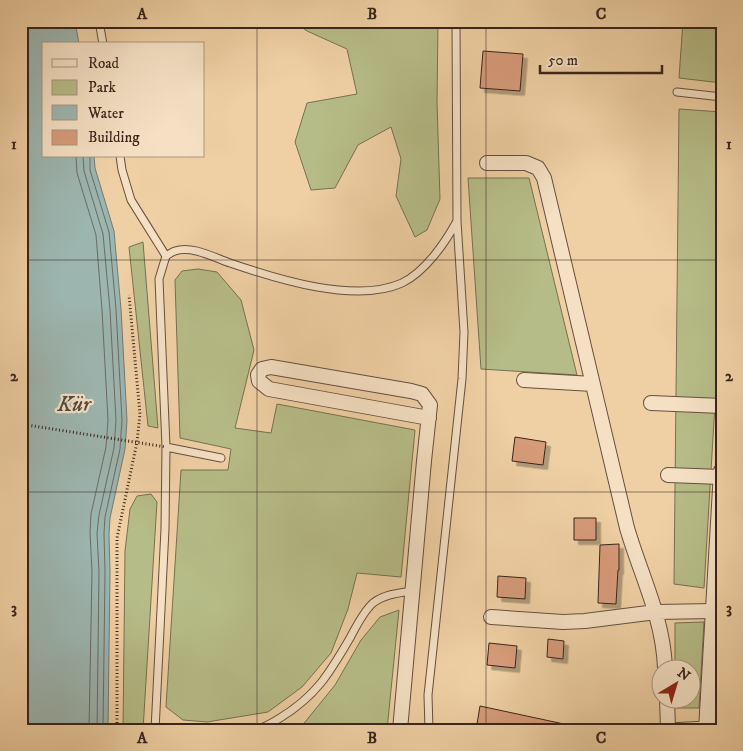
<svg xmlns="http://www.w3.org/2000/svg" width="743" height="751" viewBox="0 0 743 751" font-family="'IM FELL DW Pica',serif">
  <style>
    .green { fill: #b6bc87; stroke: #777052 }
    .water { fill: #9cb5af; stroke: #747b75 }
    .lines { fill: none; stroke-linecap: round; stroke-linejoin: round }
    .shore { stroke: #6a6c66; stroke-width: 1 }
    .building { fill: #d79b7a; stroke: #38241d; filter: url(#shadow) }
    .service-casing { stroke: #664f3f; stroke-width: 9 }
    .minor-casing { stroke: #664f3f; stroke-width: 16 }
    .tertiary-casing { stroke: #664f3f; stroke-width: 18 }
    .path { stroke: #38241d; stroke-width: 3; stroke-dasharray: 1 2.5; stroke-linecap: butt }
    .service { stroke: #f5e0c4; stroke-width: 7 }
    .minor { stroke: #f5e0c4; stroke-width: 14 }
    .tertiary { stroke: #f5e0c4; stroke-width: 16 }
    .path-bridge { stroke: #38241d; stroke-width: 3; stroke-dasharray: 1 2.5; stroke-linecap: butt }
    .grid { fill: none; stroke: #38241d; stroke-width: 1; stroke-opacity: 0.55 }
    .labels { text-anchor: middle; stroke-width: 4.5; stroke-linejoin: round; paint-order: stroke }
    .water-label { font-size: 21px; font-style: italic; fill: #514842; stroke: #f5e0c4 }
    .neatline { fill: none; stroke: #38241d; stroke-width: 2 }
    .grid-label { font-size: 16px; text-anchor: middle; font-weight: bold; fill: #38241d }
  </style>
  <defs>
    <filter id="shadow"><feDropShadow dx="4.5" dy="4.5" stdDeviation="0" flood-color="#0004"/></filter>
  </defs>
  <rect width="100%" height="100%" fill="#efd0a4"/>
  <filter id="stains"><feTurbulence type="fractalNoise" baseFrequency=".004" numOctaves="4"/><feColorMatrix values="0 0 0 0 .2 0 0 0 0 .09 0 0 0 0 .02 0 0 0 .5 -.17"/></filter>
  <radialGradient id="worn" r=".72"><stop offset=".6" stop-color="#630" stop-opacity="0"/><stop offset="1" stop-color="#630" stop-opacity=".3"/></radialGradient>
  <path class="green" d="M293 21H438L437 102 440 199 427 230 415 237 396 196 401 159 391 127 358 145 335 188 311 190 295 142 307 103 357 94 347 49 307 31Z
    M683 21H722V83L679 78Z
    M679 109 722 112V287L704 588 674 584Z
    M468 178H529L577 375 481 369Z
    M143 242 158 428 148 426 129 247Z
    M198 269 217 272 241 300 254 350 235 428 271 433 277 404 415 430 401 577 357 573 348 609 331 653 302 687 268 712 207 722 183 720 166 707 181 470H228L231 449 180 438 175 280 182 271Z
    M151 494 157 502 143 730H123L125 551 130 509 137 496Z
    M399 610 387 730H296L301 727 335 685 361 640 380 617Z
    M704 622 699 708H676V699L690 698V668H675V623Z"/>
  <path class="water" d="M21 21H75L79 44H44V156H94L95 168 114 231 121 309 127 420 125 449 110 518 109 534 110 572 108 730H21Z"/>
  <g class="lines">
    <path class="shore" d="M76 156 77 173 96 235 102 310 108 420 106 447 91 514 90 532 92 572 89 730
      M83 156 84 171 103 234 110 310 116 420 114 448 99 515 97 533 99 572 97 730
      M90 156V170L109 232 116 309 122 420 120 449 105 517 104 533 105 572 103 730"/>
  </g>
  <path class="building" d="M483 51 523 54 520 91 480 88Z
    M515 437 546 442 543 465 512 461Z
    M574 518H596V540H574Z
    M619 544V570H618L616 604 598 603 600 545Z
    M498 576 526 578 525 599 497 597Z
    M548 639 564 641 563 659 547 657Z
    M489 643 517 646 515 668 487 665Z
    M480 706 564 724 563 730H476Z"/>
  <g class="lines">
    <defs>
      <path id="service" d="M99 21 103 44
        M677 92 722 97
        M120 156 122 170 131 200 166 256
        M166 447 221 458
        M668 727 707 725
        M155 730 165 529 166 447 159 279 166 256C169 254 172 252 175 251 192 245 215 258 230 263 277 279 355 304 402 283 425 272 445 243 457 221
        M256 730C265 727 272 723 280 718 316 696 329 674 350 638 356 627 363 612 373 603 385 594 399 593 413 591
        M429 730 428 695 462 379 464 332 457 221 456 21"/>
      <path id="minor" d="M487 163H526L538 168 544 178 627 528C641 576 663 617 665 668
        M524 380 593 384
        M651 403 722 406
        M668 475 721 477
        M491 617 563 622 585 621 656 612 714 611
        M667 698 668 730
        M400 730 424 461 430 405 422 394 411 391 271 367 262 369 258 375 259 381 269 389 429 418"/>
      <path id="tertiary" d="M707 730 722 471"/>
    </defs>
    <use href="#service" class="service-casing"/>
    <use href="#minor" class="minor-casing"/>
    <use href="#tertiary" class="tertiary-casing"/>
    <path class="path" d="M117 730V538L137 442 140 414 129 295"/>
    <use href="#service" class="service"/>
    <use href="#minor" class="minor"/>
    <use href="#tertiary" class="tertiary"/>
    <path class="path-bridge" d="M21 424 166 447"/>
  </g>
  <path class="grid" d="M257 21V730M486 21V730M21 260H722M21 492H722"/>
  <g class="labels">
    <g class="water-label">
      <text x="74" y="411">Kür</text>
    </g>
  </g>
  <rect width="743" height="751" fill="none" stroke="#efd0a4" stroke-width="55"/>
  <rect x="42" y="42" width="162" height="115" fill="#f5e0c4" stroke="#a99581"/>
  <rect x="52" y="59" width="25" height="8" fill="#f5e0c4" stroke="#a99581"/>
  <text x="88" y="68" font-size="15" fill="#38241d">Road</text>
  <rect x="52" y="80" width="25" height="15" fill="#b6bc87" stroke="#a99581"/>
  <text x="88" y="92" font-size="15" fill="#38241d">Park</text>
  <rect x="52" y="105" width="25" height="15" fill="#9cb5af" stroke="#a99581"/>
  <text x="88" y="118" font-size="15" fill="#38241d">Water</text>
  <rect x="52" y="130" width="25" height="15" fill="#d79b7a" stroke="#a99581"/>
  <text x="88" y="142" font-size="15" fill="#38241d">Building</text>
  <g transform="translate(676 684) rotate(38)"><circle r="24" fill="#f5e0c4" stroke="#a99581"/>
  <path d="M0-4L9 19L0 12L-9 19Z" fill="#8f2418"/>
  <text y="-8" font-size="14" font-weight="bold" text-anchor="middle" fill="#38241d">N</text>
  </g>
  <path d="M540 65v8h122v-8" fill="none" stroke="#38241d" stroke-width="2.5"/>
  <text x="548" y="65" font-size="15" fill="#38241d" stroke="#f5e0c4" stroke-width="4" paint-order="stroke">50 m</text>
  <rect x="28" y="28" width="688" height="696" class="neatline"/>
  <g class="grid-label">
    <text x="142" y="19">A</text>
    <text x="372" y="19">B</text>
    <text x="601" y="19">C</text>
    <text x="14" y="149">1</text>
    <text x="729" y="149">1</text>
    <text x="14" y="381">2</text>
    <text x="729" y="381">2</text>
    <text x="14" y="613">3</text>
    <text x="729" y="613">3</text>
    <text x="142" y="743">A</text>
    <text x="372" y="743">B</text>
    <text x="601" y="743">C</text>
  </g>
  <rect width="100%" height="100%" filter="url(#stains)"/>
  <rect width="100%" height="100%" fill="url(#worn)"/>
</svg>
